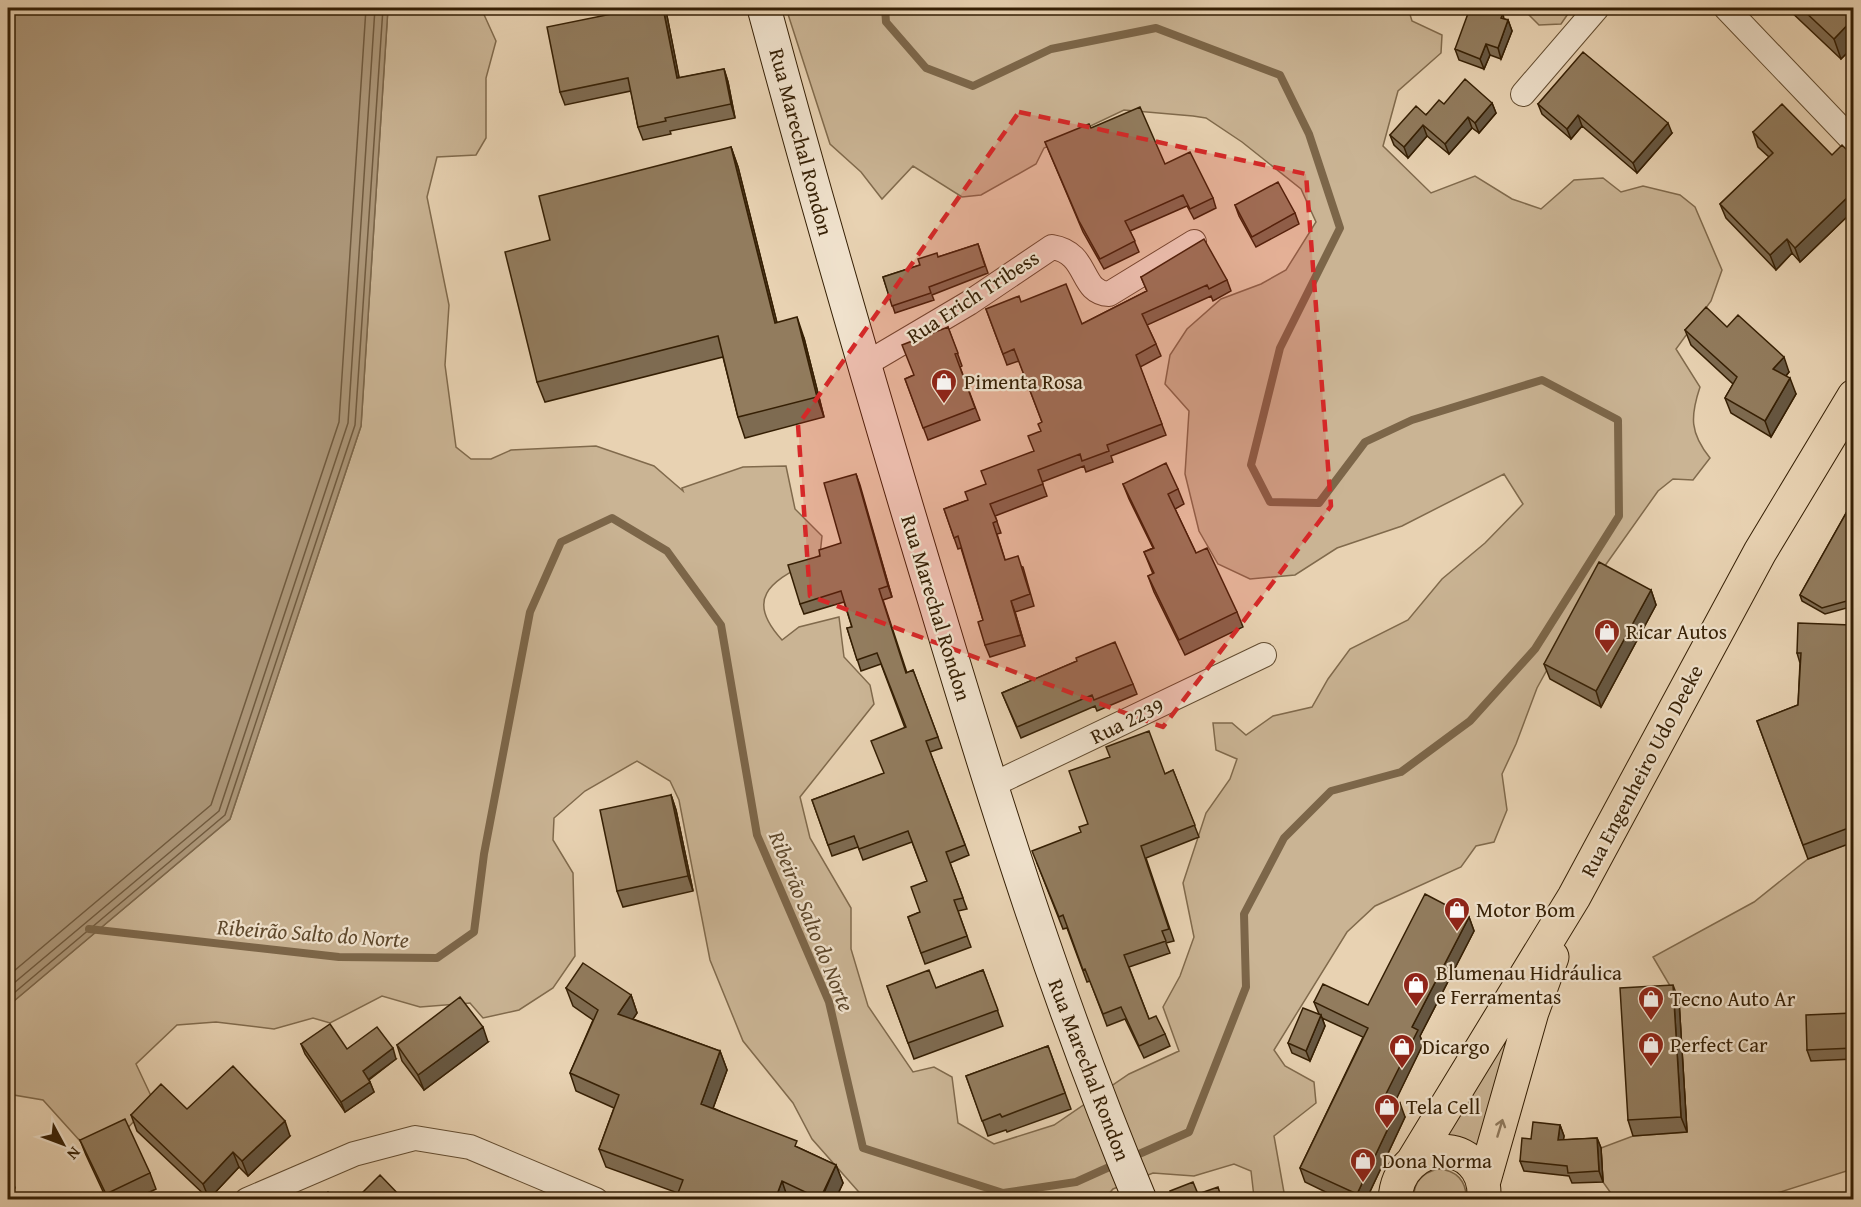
<svg xmlns="http://www.w3.org/2000/svg" width="1861" height="1207" viewBox="0 0 1861 1207" font-family="'Gentium Book Plus',serif">
  <style>
    .green { fill: #cab494; stroke: #806a4c; stroke-width: 1.5 }
    .water { fill: #ab9577; stroke: #7c6649; stroke-width: 1.5 }
    .lines { fill: none; stroke-linecap: round; stroke-linejoin: round }
    .shore { stroke: #705a3e; stroke-width: 1.5 }
    .stream { stroke: #7c6649; stroke-width: 8 }
    .minor-casing { stroke: #624c30; stroke-width: 26 }
    .secondary-casing { stroke: #351f04; stroke-width: 35 }
    .primary-casing { stroke: #351f04; stroke-width: 35 }
    .minor { stroke: #f0e2cd; stroke-width: 24 }
    .secondary { stroke: #f0e2cd; stroke-width: 33 }
    .primary { stroke: #e8d2b2; stroke-width: 33 }
    .wall { fill: #7e6b51; stroke: #351f04; stroke-width: 1.5 }
    .shaded-wall { fill: #665742; stroke: #351f04; stroke-width: 1.5 }
    .building { fill: #927c5e; stroke: #351f04; stroke-width: 1.5 }
    .oneway { stroke: #8e785b }
    .marked { fill: #d62828; fill-opacity: 0.2; stroke: #d62828; stroke-width: 4.5; stroke-dasharray: 12 8; stroke-linejoin: round }
    .labels { text-anchor: middle; stroke-width: 4.5; stroke-linejoin: round; paint-order: stroke }
    .street-label { font-size: 21px; fill: #351f04; stroke: #f0e2cd }
    .poi-label { font-size: 21px; fill: #351f04; stroke: #f0e2cd; text-anchor: start }
    .water-label { font-size: 22px; font-style: italic; fill: #5e482c; stroke: #f0e2cd }
  </style>
  <rect width="100%" height="100%" fill="#e8d2b2"/>
  <filter id="stains"><feTurbulence type="fractalNoise" baseFrequency=".00333" numOctaves="4"/><feColorMatrix values="0 0 0 0 .2 0 0 0 0 .09 0 0 0 0 .02 0 0 0 .5 -.17"/></filter>
  <radialGradient id="worn" r=".72"><stop offset=".6" stop-color="#630" stop-opacity="0"/><stop offset="1" stop-color="#630" stop-opacity=".3"/></radialGradient>
  <path class="green" d="M388 8H481L496 41 486 78V138L476 155 437 157 427 197 449 305 445 365 456 447 471 459H491L511 450 596 446 654 466 683 491 682 488 743 467 786 466 795 509 822 536 820 555C782 578 738 592 782 640L799 627 839 617 844 657 870 685 874 704 800 797 810 838 851 908V949L868 1006 913 1072 934 1067 952 1077 958 1123 994 1144 1054 1125 1129 1074 1179 1051 1163 1007 1180 976 1194 937 1183 883 1206 813 1230 779 1237 759 1216 750 1213 723H1232L1246 735 1273 716 1312 707 1328 679 1350 649 1408 620 1442 579 1485 543 1523 504 1504 474 1402 526 1337 548 1295 575 1250 579 1218 564 1199 531 1185 474 1189 411 1165 384 1170 355 1187 329 1221 299 1261 284 1286 270 1316 222 1301 189 1242 142 1206 118 1193 116 1124 110 1044 148 1036 164 981 195 962 197 913 166 882 199 861 172 830 144 786 8H1408L1412 21 1442 35 1441 53 1398 91 1383 146 1431 193 1475 176 1512 199 1541 209 1574 180 1603 178 1621 192 1643 186 1680 195 1695 207 1722 270 1711 301 1676 349 1700 387C1690 417 1690 433 1710 458L1693 480 1673 479 1658 491 1602 570 1537 688 1516 744 1502 774 1507 810 1494 842 1476 846 1461 867 1375 906 1347 932 1274 1050 1285 1066 1314 1082 1316 1103 1274 1136 1285 1198 1254 1197 1251 1171 1234 1164 1194 1176 1153 1173 1113 1189 1104 1199H865L812 1139 793 1103 743 1041 710 960 679 800 670 781 637 761 585 791 554 818 553 840 573 873 575 956 553 988 519 1010 483 1018 470 1003 420 1007 382 996 330 1023 313 1018 274 1029 216 1022 177 1025 136 1064 153 1100 126 1130 90 1152 43 1100 8 1094V1006L230 819 361 426Z
    M1522 8H1572L1561 24 1539 25Z
    M1853 842V1169L1758 1199H1615L1603 1182 1601 1148 1633 1136 1687 1132 1679 1001 1653 957 1754 902 1808 859Z
    M1511 1023 1482 1154 1458 1138 1444 1134Z
    M1438 1169C1456 1170 1467 1181 1466 1199H1414C1413 1183 1422 1173 1438 1169Z"/>
  <path class="water" d="M8 8H388L361 426 230 819 8 1006Z"/>
  <g class="lines">
    <path class="shore" d="M8 976 211 805 339 422 366 8
      M8 988 219 811 348 423 375 8
      M8 998 225 815 355 425 383 8"/>
    <path class="stream" d="M885 8 886 22 926 68 973 86 1051 49 1156 28 1280 75 1309 134 1340 228 1280 348 1251 465 1270 502 1319 503 1365 442 1412 420 1542 380 1618 420 1619 516 1535 649 1470 721 1401 772 1331 791 1284 838 1244 914 1246 987 1189 1132 1130 1158
      M89 929 339 957 437 958 474 932 484 854 530 612 561 542 612 518 667 551 721 625 757 835 829 1002 863 1148 1003 1193 1076 1182 1116 1164"/>
    <defs>
      <path id="minor" d="M1726 8 1854 142
        M1523 94 1597 8
        M864 365 969 303 1052 247C1090 253 1079 293 1109 294L1194 242
        M990 786 1264 655
        M247 1200 354 1154 415 1138 470 1147 596 1200"/>
      <path id="secondary" d="M764 8C818 208 876 407 936 605 996 806 1059 1006 1140 1200"/>
      <path id="primary" d="M1413 1161 1574 897 1760 552 1854 396
        M1483 1184 1532 1012 1552 957
        M1395 1200C1398 1136 1487 1135 1484 1198"/>
    </defs>
    <use href="#minor" class="minor-casing"/>
    <use href="#secondary" class="secondary-casing"/>
    <use href="#primary" class="primary-casing"/>
    <use href="#minor" class="minor"/>
    <use href="#secondary" class="secondary"/>
    <use href="#primary" class="primary"/>
  </g>
  <path class="wall" d="M641 8H664L667 16 679 78 724 69 728 82 735 118 670 131 671 134 643 140 638 127 631 91 565 105 560 92Z
    M1787 8H1854V46L1841 59Z
    M1503 14 1504 19 1508 20 1512 31 1501 59 1490 55 1484 69 1459 60 1455 49Z
    M1492 103 1496 113 1479 133 1472 128 1449 154 1427 136 1408 158 1394 145 1390 135 1444 104Z
    M1538 104 1672 133 1637 173 1582 126 1571 139 1542 114Z
    M1091 128 1165 164 1213 198 1216 208 1194 219 1187 206 1130 231 1139 252 1104 269 1083 232 1045 142Z
    M1753 132 1832 155 1854 157V210L1800 262 1792 253 1776 270 1726 218 1720 204 1769 157 1758 147Z
    M731 147 738 167 777 323 804 338 824 417 745 438 738 417 723 357 545 402 537 382 550 240Z
    M1235 205 1295 213 1299 224 1256 247 1239 216Z
    M978 244 988 273 932 295 934 300 895 313 883 277 920 265 938 257Z
    M1141 277 1227 280 1231 291 1213 301 1211 296 1147 325 1156 344 1161 356 1140 367 1166 435 1111 456 1113 462 1086 472 1084 466 1042 482 1047 496 995 516 1001 533 997 534 1005 560 1023 567 1034 606 1015 612 1025 646 990 657 985 645 983 620 961 548 958 549 944 509 968 500 986 484 1034 451 1041 431 1042 422 1019 361 1007 365 986 309 1021 302 1082 324 1147 291Z
    M948 327 962 366 960 367 980 420 928 440 905 379 914 375Z
    M1727 327 1789 372 1786 376 1796 394 1771 437 1731 413 1725 398 1733 384 1691 345 1685 330Z
    M856 474 892 597 883 600 907 673 913 670 942 748 930 752 969 855 950 863 967 909 958 911 971 947 925 964 908 917 920 912 927 881 912 842 863 860 858 847 832 856 812 800 883 774 905 728 881 664 861 671 847 628 852 627 844 602 804 614 800 604 820 556 841 543Z
    M1123 484 1178 489 1184 504 1175 509 1196 553 1237 612 1243 627 1185 655 1154 592 1148 576 1153 574 1144 552 1153 548 1129 499Z
    M1854 499V606L1825 614 1802 601 1800 595Z
    M1651 590 1656 605 1601 707 1550 679 1544 664Z
    M1851 625 1854 632V842L1808 859 1757 721 1798 705 1800 663 1797 653Z
    M1077 661 1133 684 1137 694 1097 711 1095 706 1021 738 1002 693Z
    M1173 770 1199 837 1146 858 1174 941 1166 943 1170 953 1129 967 1149 1019 1165 1034 1170 1046 1144 1058 1125 1019 1107 1026 1090 981 1087 982 1067 928 1063 929 1037 863 1081 832 1088 824 1165 774Z
    M671 795 676 810 693 891 623 907 617 891Z
    M1469 917 1474 931 1420 1036 1423 1044 1395 1101 1405 1117 1366 1200H1342L1305 1182 1300 1168 1363 1037 1322 1018 1325 1026 1310 1061 1292 1053 1288 1043 1319 1014 1314 1002 1368 1005Z
    M983 970 1003 1026 914 1059 887 986 936 988Z
    M566 988 631 995 637 1013 633 1019 720 1051 727 1070 713 1108 836 1165 843 1183 835 1200H680L678 1193 606 1167 599 1149 614 1108 576 1091 570 1073 593 1020 573 1006Z
    M1679 1001 1687 1132 1633 1136 1628 1120Z
    M1854 1004V1059L1811 1061 1807 1050 1853 1013Z
    M488 1042 424 1090 402 1061 397 1045Z
    M301 1044 347 1049 396 1059 369 1080 374 1092 345 1112 305 1054Z
    M1048 1046 1071 1109 1007 1132 1006 1130 988 1136 966 1076Z
    M187 1109 290 1136 248 1176 239 1167 209 1199 137 1131 131 1115Z
    M1560 1125 1564 1136 1563 1140 1597 1138 1601 1148 1603 1182 1572 1183 1569 1176 1524 1171 1520 1161 1531 1139Z
    M80 1140 150 1173 156 1189 133 1200H107L86 1155Z
    M8 1168 15 1188 8 1192Z"/>
  <path class="shaded-wall" d="M663 8 667 16 682 92 677 78Z
    M1854 18V46L1841 59 1834 39Z
    M1508 20 1512 31 1501 59 1498 48Z
    M1486 44 1490 55 1484 69 1480 59Z
    M724 69 728 82 735 118 731 104Z
    M1492 103 1496 113 1479 133 1475 123Z
    M1578 115 1582 126 1571 139 1567 129Z
    M1468 117 1472 128 1449 154 1445 144Z
    M1668 123 1672 133 1637 173 1633 163Z
    M1423 125 1427 136 1408 158 1404 147Z
    M731 147 738 167 782 343 775 323Z
    M1854 191V210L1800 262 1795 248Z
    M1787 239 1792 253 1776 270 1770 255Z
    M797 317 804 338 824 417 817 397Z
    M1784 357 1789 372 1779 384 1773 369Z
    M1790 378 1796 394 1771 437 1765 421Z
    M856 474 860 485 892 597 888 586Z
    M1651 590 1656 605 1601 707 1596 691Z
    M1011 601 1015 612 1025 646 1021 635Z
    M1851 625 1854 632 1853 710 1848 697Z
    M671 795 676 810 693 891 688 876Z
    M1469 917 1474 931 1420 1036 1423 1044 1391 1110 1385 1096 1412 1027Z
    M1673 985 1679 1001 1687 1132 1681 1117Z
    M631 995 637 1013 624 1032 618 1014Z
    M1321 1015 1325 1026 1310 1061 1306 1051Z
    M483 1027 488 1042 424 1090 418 1075Z
    M393 1048 396 1059 366 1081 363 1071Z
    M720 1051 727 1070 708 1122 701 1104Z
    M370 1082 374 1092 345 1112 341 1102Z
    M1400 1103 1405 1117 1366 1200H1358L1357 1194Z
    M285 1121 290 1136 248 1176 242 1161Z
    M1560 1125 1564 1136 1562 1151 1558 1140Z
    M1597 1138 1601 1148 1603 1182 1599 1171Z
    M233 1152 239 1167 209 1199 203 1184Z
    M836 1165 843 1183 835 1200H821Z
    M782 1181 788 1199 775 1200Z"/>
  <path class="building" d="M641 8H663L677 78 724 69 731 104 665 118 666 121 638 127 628 78 560 92 547 27Z
    M1470 8H1484L1503 14 1501 18 1508 20 1498 48 1486 44 1480 59 1455 49Z
    M1801 8H1854V18L1834 39Z
    M1583 52 1668 123 1633 163 1578 115 1567 129 1538 104Z
    M1465 79 1492 103 1475 123 1468 117 1445 144 1423 125 1404 147 1390 135 1416 106 1426 115 1439 100 1444 104Z
    M1782 104 1832 155 1842 145 1854 157V191L1795 248 1787 239 1770 255 1720 204 1773 153 1753 132Z
    M1140 107 1165 164 1190 152 1213 198 1190 209 1183 195 1125 221 1135 241 1100 259 1079 221 1045 142 1089 124 1091 128Z
    M731 147 775 323 797 317 817 397 738 417 718 336 537 382 505 252 550 240 539 196Z
    M1278 182 1295 213 1252 237 1235 205Z
    M1204 239 1227 280 1209 289 1207 285 1142 314 1156 344 1136 355 1162 424 1107 445 1109 451 1082 461 1080 454 1038 470 1043 484 990 504 997 521 993 523 1005 560 1018 556 1030 594 1011 601 1021 635 985 645 978 622 983 620 958 536 954 538 944 509 968 500 965 492 986 484 981 471 1034 451 1028 436 1041 431 1038 424 1042 422 1014 349 1003 354 986 309 1019 296 1021 302 1066 284 1082 324 1147 291 1141 277Z
    M978 244 985 266 929 287 931 293 892 306 883 277 920 265 918 259 937 253 938 257Z
    M1706 307 1727 327 1738 315 1784 357 1773 369 1790 378 1765 421 1725 398 1737 377 1685 330Z
    M948 327 958 353 955 354 975 408 923 428 905 379 914 375 902 345Z
    M1166 463 1178 489 1168 494 1196 553 1207 548 1237 612 1179 640 1148 576 1154 573 1144 552 1154 548 1123 484Z
    M856 474 888 586 879 589 906 673 913 670 938 737 926 741 965 845 946 852 963 898 954 900 967 936 921 953 908 917 920 912 911 887 927 881 908 831 859 849 854 836 828 845 812 800 884 773 871 741 906 727 877 653 857 660 847 628 852 627 841 591 800 604 788 565 820 556 819 550 841 543 824 483Z
    M1854 499V599L1822 608 1800 595Z
    M1599 562 1651 590 1596 691 1544 664Z
    M1798 623 1851 625 1848 697 1854 711V826L1803 845 1757 721 1798 705 1801 653H1797Z
    M1115 642 1133 684 1094 700 1092 695 1017 727 1002 693 1077 661 1076 658Z
    M1149 731 1165 774 1173 770 1195 825 1141 846 1169 929 1162 931 1166 941 1124 955 1149 1019 1156 1016 1165 1034 1139 1046 1121 1007 1103 1014 1085 969 1083 970 1063 915 1059 917 1032 851 1081 832 1079 827 1088 824 1069 771 1110 757 1106 747Z
    M671 795 688 876 617 891 600 810Z
    M1425 894 1469 917 1412 1027 1418 1030 1385 1096 1400 1103 1357 1194 1300 1168 1368 1028 1314 1002 1323 984 1368 1005Z
    M583 963 631 995 618 1014 720 1051 701 1104 797 1141 795 1146 836 1165 820 1199 782 1181 775 1200H694L678 1193 683 1180 599 1149 619 1095 570 1073 598 1010 566 988Z
    M929 970 936 988 983 970 998 1010 908 1043 887 986Z
    M1673 985 1681 1117 1628 1120 1620 988Z
    M460 997 483 1027 418 1075 397 1045Z
    M1852 1004H1854V1048L1807 1050 1806 1015 1853 1013Z
    M1303 1008 1321 1015 1306 1051 1288 1043Z
    M330 1024 347 1049 377 1027 393 1048 363 1071 370 1082 341 1102 301 1044Z
    M1048 1046 1065 1093 1002 1117 1000 1114 982 1121 966 1076Z
    M233 1066 285 1121 242 1161 233 1152 203 1184 131 1115 161 1084 187 1109Z
    M125 1119 150 1173 106 1194 80 1140Z
    M1533 1122 1560 1125 1558 1140 1597 1138 1599 1171 1568 1173 1567 1166 1520 1161 1522 1138 1531 1139Z
    M380 1175 404 1200H355Z
    M1193 1182 1198 1194 1218 1187 1222 1200H1174L1170 1191Z
    M328 1192 335 1200H321Z"/>
  <defs><path id="oneway-shaft" d="M-6 0H5M1.5-3L5.5 0L1.5 3" fill="none" stroke-width="1.6" stroke-linecap="round" stroke-linejoin="round" transform="scale(1.5)"/></defs>
  <use class="oneway" href="#oneway-shaft" transform="translate(1500 1128) rotate(-73)"/>
  <path class="marked" d="M1019 112 1306 174 1331 506 1163 727 810 596 798 425Z"/>
  <defs>
    <symbol id="shop-pin" viewBox="-11 -11 22 30"><path d="M0 17L-7.5 6A9.5 9.5 0 1 1 7.5 6Z" fill="#8f2418" stroke="#f0e2cd"/><path d="M-5-2.5h2.3a2.7 3.5 0 0 1 5.4 0H5L5.5 6h-11ZM-1.5-2.5h3a1.5 2.3 0 0 0-3 0Z" fill="#fff"/></symbol>
  </defs>
  <g fill-rule="evenodd">
    <use href="#shop-pin" x="929" y="367" width="30" height="40"/>
    <use href="#shop-pin" x="1592" y="617" width="30" height="40"/>
    <use href="#shop-pin" x="1442" y="895" width="30" height="40"/>
    <use href="#shop-pin" x="1401" y="970" width="30" height="40"/>
    <use href="#shop-pin" x="1636" y="984" width="30" height="40"/>
    <use href="#shop-pin" x="1636" y="1030" width="30" height="40"/>
    <use href="#shop-pin" x="1387" y="1032" width="30" height="40"/>
    <use href="#shop-pin" x="1372" y="1092" width="30" height="40"/>
    <use href="#shop-pin" x="1348" y="1146" width="30" height="40"/>
  </g>
  <g class="labels">
    <g class="street-label">
      <text transform="translate(801 142) rotate(75)" y="7">Rua Marechal Rondon</text>
      <text transform="translate(973 297) rotate(-33)" y="7">Rua Erich Tribess</text>
      <text transform="translate(936 608) rotate(73)" y="7">Rua Marechal Rondon</text>
      <text transform="translate(1127 721) rotate(-26)" y="7">Rua 2239</text>
      <text transform="translate(1642 771) rotate(-62)" y="7">Rua Engenheiro Udo Deeke</text>
      <text transform="translate(1089 1070) rotate(69)" y="7">Rua Marechal Rondon</text>
    </g>
    <g class="poi-label">
      <text x="964" y="389">Pimenta Rosa</text>
      <text x="1626" y="639">Ricar Autos</text>
      <text x="1476" y="917">Motor Bom</text>
      <text x="1436" y="980">Blumenau Hidráulica<tspan x="1436" dy="24">e Ferramentas</tspan></text>
      <text x="1670" y="1006">Tecno Auto Ar</text>
      <text x="1670" y="1052">Perfect Car</text>
      <text x="1422" y="1054">Dicargo</text>
      <text x="1406" y="1114">Tela Cell</text>
      <text x="1382" y="1168">Dona Norma</text>
    </g>
    <g class="water-label">
      <text transform="translate(812 921) rotate(68)" y="8">Ribeirão Salto do Norte</text>
      <text transform="translate(313 933) rotate(4)" y="8">Ribeirão Salto do Norte</text>
    </g>
  </g>
  <rect width="1861" height="1207" fill="none" stroke="#e8d2b2" stroke-width="30"/>
  <rect x="9" y="9" width="1843" height="1189" fill="none" stroke="#351f04" stroke-width="3"/>
  <rect x="15" y="15" width="1831" height="1177" fill="none" stroke="#351f04" stroke-width="1.5"/>
  <g transform="translate(63 1144) rotate(131)" stroke="#f0e2cd" stroke-width="4.5" paint-order="stroke">
  <path d="M0-4.5L10 22L0 15L-10 22Z" fill="#351f04"/>
  <text y="-9" font-size="16" font-weight="bold" text-anchor="middle" fill="#351f04">N</text>
  </g>
  <rect width="100%" height="100%" filter="url(#stains)"/>
  <rect width="100%" height="100%" fill="url(#worn)"/>
</svg>
